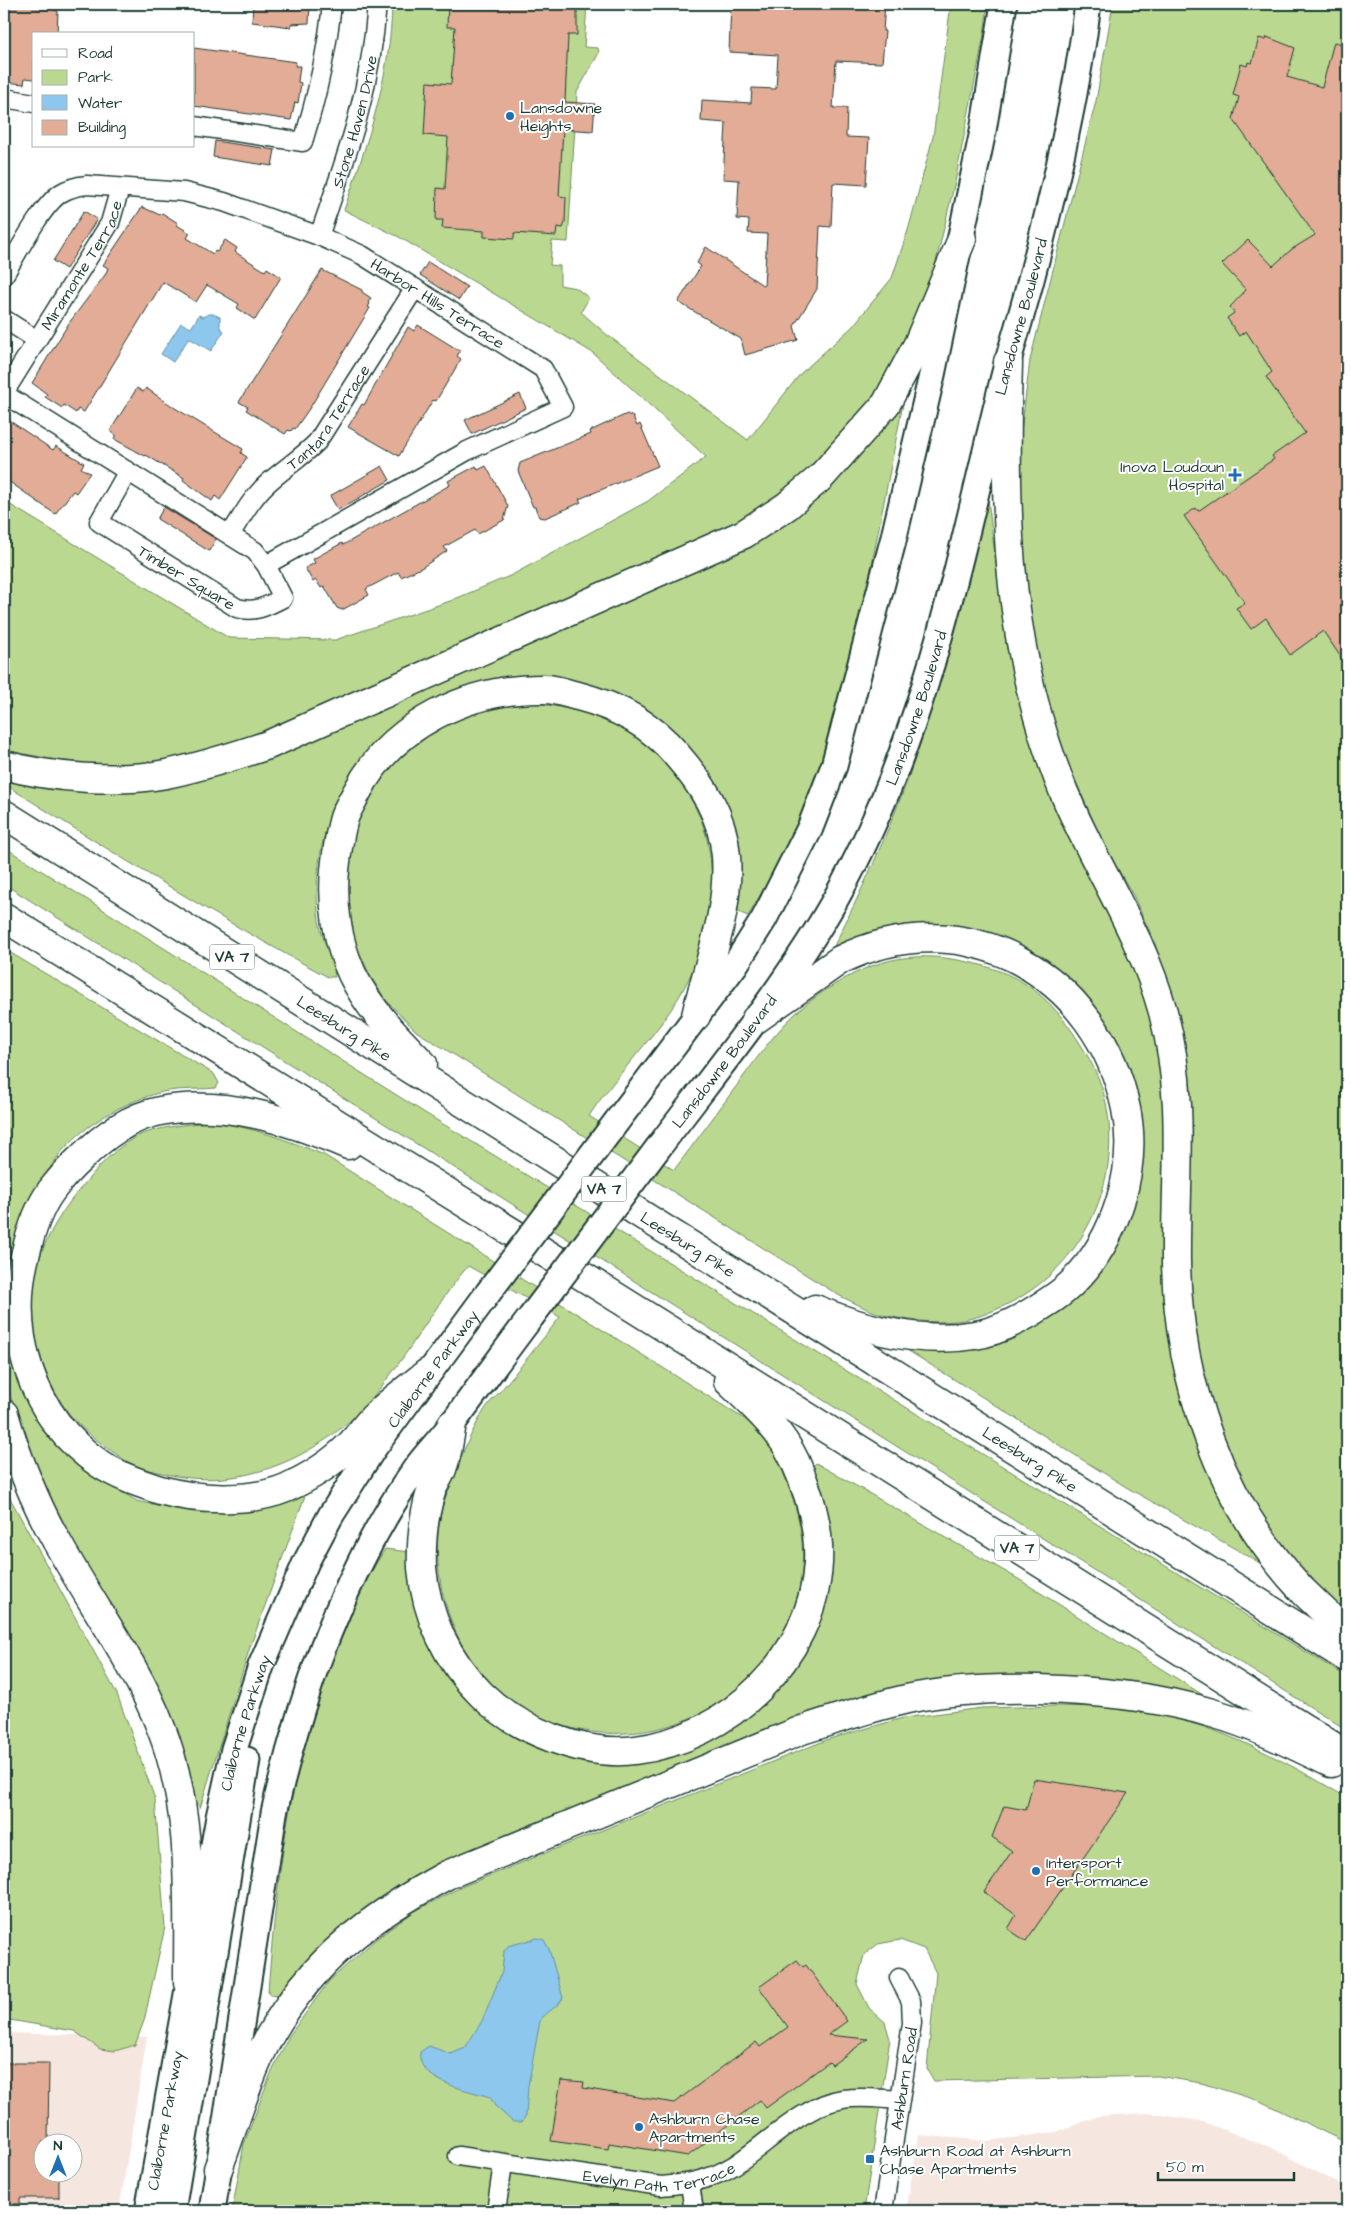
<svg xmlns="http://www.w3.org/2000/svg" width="1351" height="2215" viewBox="0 0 1351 2215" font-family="'Architects Daughter',sans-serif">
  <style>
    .built { fill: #f6e6e0; fill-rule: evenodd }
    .green { fill: #bbd890; stroke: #6d8a62 }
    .water { fill: #8ec7ed; stroke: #6290a3 }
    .building { fill: #e2ac97; stroke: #1f3d34 }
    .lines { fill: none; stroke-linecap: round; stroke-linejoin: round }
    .minor-casing { stroke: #1f3d34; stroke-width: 21 }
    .secondary-casing { stroke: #1f3d34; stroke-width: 29 }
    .motorway-casing { stroke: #1f3d34; stroke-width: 31 }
    .minor { stroke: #fff; stroke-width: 18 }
    .secondary { stroke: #fff; stroke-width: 25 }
    .motorway { stroke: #fff; stroke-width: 28 }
    .secondary-bridge-casing { stroke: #1f3d34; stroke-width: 29; stroke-linecap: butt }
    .secondary-bridge { stroke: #fff; stroke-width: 25 }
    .poi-dot { fill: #1f6fb2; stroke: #fff; stroke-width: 2 }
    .labels { text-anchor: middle; stroke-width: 4; stroke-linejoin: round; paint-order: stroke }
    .shield { fill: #fff; stroke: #627771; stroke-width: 1 }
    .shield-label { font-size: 15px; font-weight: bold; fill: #1f3d34 }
    .poi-label { font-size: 16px; fill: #1f3d34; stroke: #fff; text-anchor: start }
    .street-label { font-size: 16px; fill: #1f3d34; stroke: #fff }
  </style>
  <rect width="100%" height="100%" fill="#fff"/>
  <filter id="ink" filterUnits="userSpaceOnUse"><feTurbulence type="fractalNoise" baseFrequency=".02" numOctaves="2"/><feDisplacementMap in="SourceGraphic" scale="10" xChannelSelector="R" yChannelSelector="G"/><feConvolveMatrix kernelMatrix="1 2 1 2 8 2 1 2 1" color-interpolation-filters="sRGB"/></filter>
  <g filter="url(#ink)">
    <path class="built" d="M4 2033 147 2037 119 2211H4ZM42 2142H72V2172H42Z
      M1147 2113 1201 2121 1272 2148 1347 2188V2211H906L919 2135 987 2141 1056 2132 1099 2116Z"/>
    <path class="green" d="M392 4H587L584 47 598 48 599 53 577 92 568 242 552 241 550 265 560 266V285L576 288 589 298 581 312 606 334 748 440 801 373 852 327 892 278 909 227 933 137 951 4H988L984 35 955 182 934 270 891 373 856 420 807 470 759 509 725 528 234 750 141 766 82 765 4 750V501L229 638 335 640 450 601 512 575 648 501 706 457 593 353 399 237 344 210C367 144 391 75 392 4Z
      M1113 4H1347V1619L1277 1543 1218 1441 1186 1321 1191 1105 1185 1046 1172 994 1154 941 1133 895 1103 843 1058 741 1037 670 1027 601 1018 457 1030 360 1096 101Z
      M905 393 864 605 825 757 794 838 748 916 738 912 740 880 663 724 516 678 343 790C321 828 313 878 319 921 322 940 333 959 335 977H328C217 918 110 851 4 784V771L127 786 704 560Z
      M987 491 1006 644 1023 714 1046 784 1137 967 1153 1028 1163 1084 1176 1339 1269 1568 1126 1487 899 1345 1057 1308 1141 1137 1135 1091 1120 1046 1097 1010 1060 975 1010 945 972 930 924 926 832 950C861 892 888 834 910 773 943 681 964 585 987 491Z
      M534 703C558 707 581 710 604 719 648 737 694 788 706 835 712 859 713 886 711 910 709 937 696 965 684 988 661 1032 616 1074 589 1116L674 1170C696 1141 717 1112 738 1084 762 1051 785 1017 820 994 870 960 908 949 968 962 1017 972 1046 993 1074 1034 1088 1055 1101 1078 1106 1103 1122 1179 1086 1259 1019 1298 1001 1308 978 1319 957 1321 933 1323 905 1321 881 1314 867 1310 853 1302 840 1296L416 1031 386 1000 370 976 350 931 345 904 350 841 359 816 386 771 406 748 444 724 491 708Z
      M4 847 425 1113 1347 1677V1730L4 884Z
      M4 949 214 1074 219 1083 216 1088C196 1090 173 1088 155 1094 121 1104 88 1123 64 1149 57 1156 52 1166 46 1174 0 1254 0 1367 55 1444 68 1459 90 1473 107 1483 117 1488 127 1496 137 1501 144 1503 152 1504 159 1505 209 1514 259 1510 306 1493L250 1647 200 1808 188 1789 64 1533 34 1465 4 1377Z
      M213 1122C252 1127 288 1140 324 1155L746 1420C755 1429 767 1439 774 1449 778 1456 780 1465 783 1472 799 1510 808 1548 799 1589 792 1617 780 1647 761 1669 748 1684 731 1695 714 1706 613 1766 482 1725 447 1609 436 1574 434 1538 444 1501 451 1479 470 1434 482 1414 488 1403 499 1393 507 1383 525 1361 543 1339 560 1317L468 1266C423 1319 389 1395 331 1436 279 1473 219 1489 158 1472 149 1470 140 1468 132 1464 125 1461 119 1456 113 1452 94 1439 75 1424 63 1405 40 1371 28 1323 34 1282 38 1249 59 1214 80 1189 94 1172 110 1153 129 1141 149 1127 189 1124 213 1122Z
      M816 1463 1020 1580 1211 1700 902 1687 848 1700 776 1726 442 1861 382 1897 357 1915 329 1940 276 1996 270 1995 268 1991C280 1837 301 1682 385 1549L410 1552 438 1660 455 1686 484 1715 515 1735 572 1758 611 1765 638 1762 698 1747 724 1733 768 1700 803 1651 812 1467Z
      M4 1487 117 1694 155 1799 165 1927 144 2021 135 2045 115 2051 100 2049 74 2031 4 2019Z
      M1058 1706C1083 1707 1110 1706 1134 1710 1212 1721 1281 1758 1347 1798V2143L1260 2101 1201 2083 1158 2076 934 2081 927 2069 936 1973 924 1949 900 1940 878 1944 864 1955 857 1984 869 2008 885 2022 890 2039 864 2211H232L244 2144 269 2078 289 2036 329 1981 376 1939 415 1911 461 1887 829 1739 903 1718 982 1708Z"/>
    <path class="water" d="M208 314H213L220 317V328L224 331 211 351 189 338 173 362 161 354 181 323 191 328 199 315 203 317Z
      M537 1938 544 1940 549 1949 563 1998C559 2007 546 2011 540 2021L528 2086 526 2115 522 2122H513L495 2106 490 2097C469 2090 416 2082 420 2052L429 2046 451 2054 465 2048 482 2021 502 1972 504 1951 508 1946Z"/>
    <path class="building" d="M7 4H55L54 10 58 11 57 34H34V79L25 78 24 84 4 82V5Z
      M253 4H310L309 23 291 24V27L252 22Z
      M448 4H577V35H568L565 102 595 104 593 131 563 129 559 196 566 197 565 223 563 228 557 227 556 236 514 233V239L484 237V231L442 228 443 220H436L437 188 445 189 448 137 424 135 427 82 451 84 455 27H447Z
      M731 4H885L883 31H885L882 63 836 61 833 108H847L846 137 869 138 866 185 833 183 831 227 820 226 817 289 794 326 798 340 745 355 741 339 678 302 701 266 697 263 706 247 764 286 767 234 748 233 749 220 737 219 739 180 723 179 726 123 701 121 702 100 751 103 752 88 776 89 778 55 729 52Z
      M1267 37 1295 48 1287 77 1322 87 1334 42 1347 45V666L1323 631 1290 655 1266 618 1251 629 1236 608 1245 603 1184 516 1196 508 1198 511 1274 459 1272 456 1305 433 1266 377 1272 372 1246 331 1239 336 1227 318 1234 313 1230 307 1246 290 1222 264 1248 240 1273 266 1292 249 1315 235 1233 119 1239 97 1233 95 1241 64 1247 66 1248 62 1252 63 1259 38 1266 40Z
      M194 48 296 62 295 66H300L298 82 301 83 298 103 295 102 291 120 194 106Z
      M215 141 275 150 272 166 213 157Z
      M142 207 160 215 162 213 178 223 177 225 190 233 187 238 213 254 215 251 217 252 225 240 237 248 235 252 265 271 267 268 281 277 255 320 237 308 239 304 207 285 196 302 163 282 84 412 78 409 76 413 64 405 62 408 45 397 47 394 32 383 69 323 105 275 108 268 103 265Z
      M84 211 97 219 66 269 53 261Z
      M428 262 467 287 459 300 420 275Z
      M322 270 362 290V292L371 298 368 302 370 304 368 307 370 308 311 406 295 429 293 428 291 431 288 430 285 434 246 410 248 407 239 402Z
      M418 325 460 351 457 356 461 359 436 401 433 400 399 456 348 427 362 404 364 405 408 327 414 331Z
      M137 388 143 392 146 388 175 408 243 449 241 453 247 457 220 500 215 496 212 501 183 480 184 478 146 455 145 456 114 439 116 435 110 431Z
      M520 394 526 408 472 434 465 420Z
      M627 414 633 417 637 426 640 424 658 466 579 499 581 502 573 506 545 518 539 517 535 507H533L518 471 520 463 591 434 590 431Z
      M4 417 53 450 56 446 84 463 81 468 90 473 76 493 73 491 55 514 4 478Z
      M382 466 390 480 338 510 330 496Z
      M476 466 478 470 486 466 508 506 504 520 478 534 475 530 444 547 447 551 421 568 401 577 398 572 366 589 369 595 342 610 337 608 324 586 321 588 316 580 313 582 305 568 315 563 313 559 342 543 343 545 450 485 448 481Z
      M164 507 216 539 209 551 157 519Z
      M1034 1779 1128 1793 1026 1941 1008 1929 1016 1915 984 1892 1012 1851 992 1837 1004 1806 1026 1810Z
      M797 1960 803 1967 806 1965 847 2021 828 2035 868 2039 832 2065 829 2062 766 2108 760 2100 688 2156 609 2143 608 2149 551 2141 561 2080 584 2082 583 2088 674 2103 756 2042 760 2047 788 2027 759 1987Z
      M4 2063H49L48 2142H42V2172H59V2198H20V2204H4Z"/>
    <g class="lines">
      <defs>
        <g id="minor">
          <path d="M4 98 34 103"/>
          <path d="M194 126 303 142C317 96 327 52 332 4"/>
          <path id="s1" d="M319 236C347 156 371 90 377 4"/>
          <path id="s2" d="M4 275C17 254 42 205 61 193 69 188 78 186 87 185L184 192 224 202 319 236 362 255 543 369 563 407 467 451 266 565"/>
          <path d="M4 319 37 340"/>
          <path id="s3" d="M4 393 110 223 120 188"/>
          <path d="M4 394 255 551 266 565 283 598C267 606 256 613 237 608L99 522 128 471"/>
          <path id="s4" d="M230 535C242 516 253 496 269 482 285 468 302 457 317 442L415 288"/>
          <path id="s5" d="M458 2156 661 2186C687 2184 710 2180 733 2166 766 2145 803 2105 843 2099 861 2096 881 2099 900 2100"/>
          <path d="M690 2184 694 2211"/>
          <path d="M496 2211 503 2164"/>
          <path id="s6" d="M883 2211 912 2023 911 2001 899 1978"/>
        </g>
        <g id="secondary">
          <path d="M617 1121 735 965 764 919 810 828 834 766 893 541 932 375 983 131 1004 4"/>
          <path id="s7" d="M658 1148C719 1067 785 988 835 900 926 738 959 558 1003 380 1012 344 1024 308 1033 272 1056 183 1077 95 1088 4"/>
          <path id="s8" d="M148 2211 219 1817 234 1749 261 1666 306 1562 331 1515 373 1449 488 1293"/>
          <path d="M172 2211 247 1760"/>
          <path d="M212 2211 274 1813C301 1692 344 1571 416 1468 427 1453 441 1439 452 1424 479 1388 504 1352 531 1317"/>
        </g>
        <g id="motorway">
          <path d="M1008 362C1004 502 1005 630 1053 764 1083 850 1139 924 1163 1012 1186 1095 1175 1178 1176 1262 1178 1381 1220 1503 1303 1591 1317 1605 1332 1619 1347 1632"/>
          <path d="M4 765C51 778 118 783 166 774 201 767 235 756 268 745L744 534 787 506 821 477 886 404 918 344 962 239"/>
          <path id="s9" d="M4 814 1347 1658"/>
          <path d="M4 917 613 1295 1347 1755"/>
          <path d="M756 1019 840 960C966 898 1099 975 1126 1109 1138 1168 1116 1239 1074 1281 1062 1294 1045 1304 1030 1313 1013 1323 995 1332 975 1335 921 1344 865 1330 815 1309"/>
          <path d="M423 1064C396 1037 369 1009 352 974 337 942 332 904 335 870 337 852 339 835 344 818 347 809 353 800 357 792 392 724 470 687 546 689 556 689 568 694 578 696 616 706 651 724 676 754 702 784 723 815 726 856 730 912 708 962 696 1016"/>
          <path d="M348 1145C290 1120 223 1099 160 1111 129 1117 104 1136 82 1157 71 1167 60 1179 51 1191 38 1209 31 1231 26 1252 5 1330 30 1417 100 1464 118 1476 139 1483 160 1490 196 1500 250 1503 286 1488 308 1478 332 1463 349 1446 359 1436 366 1424 376 1415 392 1400 410 1387 427 1373"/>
          <path d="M4 1414C15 1453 36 1505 56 1540 90 1603 135 1661 161 1728 193 1809 188 1897 188 1982"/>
          <path d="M452 1424C449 1438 448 1453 443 1466 441 1475 434 1483 431 1492 423 1517 421 1542 422 1568 426 1616 448 1662 482 1695 518 1730 584 1757 635 1750 728 1739 813 1658 818 1563 820 1529 809 1492 795 1461 781 1430 753 1405 728 1381"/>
          <path d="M218 2169C234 2126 247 2078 269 2037 312 1960 371 1916 447 1875L802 1730C837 1719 871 1707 907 1699 994 1681 1128 1688 1212 1713 1254 1725 1292 1744 1331 1763"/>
        </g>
      </defs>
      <use href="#minor" class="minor-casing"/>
      <use href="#secondary" class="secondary-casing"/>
      <use href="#motorway" class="motorway-casing"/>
      <use href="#minor" class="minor"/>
      <use href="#secondary" class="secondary"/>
      <use href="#motorway" class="motorway"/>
      <defs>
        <path id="secondary-bridge" d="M488 1293 617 1121
          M531 1317 658 1148"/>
      </defs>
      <use href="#secondary-bridge" class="secondary-bridge-casing"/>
      <use href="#secondary-bridge" class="secondary-bridge"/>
    </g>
  </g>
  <g class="poi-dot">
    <circle cx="510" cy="116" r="5"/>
    <path d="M1232.5 467.5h5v5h5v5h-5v5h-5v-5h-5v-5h5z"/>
    <circle cx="1036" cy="1871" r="5"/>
    <circle cx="639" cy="2127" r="5"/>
    <rect x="865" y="2154" width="10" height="10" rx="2.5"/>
  </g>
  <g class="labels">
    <g class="shield">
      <rect x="209.5" y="944.5" width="45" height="25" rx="4"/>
      <rect x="581.5" y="1176.5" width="45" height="25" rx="4"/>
      <rect x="994.5" y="1535.5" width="45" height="25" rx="4"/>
    </g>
    <g class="shield-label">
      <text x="232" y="962">VA 7</text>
      <text x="604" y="1194">VA 7</text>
      <text x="1017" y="1553">VA 7</text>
    </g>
    <g class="poi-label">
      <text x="520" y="113">Lansdowne<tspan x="520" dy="18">Heights</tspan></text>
      <text x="1224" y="472" text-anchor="end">Inova Loudoun<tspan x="1224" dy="18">Hospital</tspan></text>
      <text x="1046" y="1868">Intersport<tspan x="1046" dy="18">Performance</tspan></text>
      <text x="649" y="2124">Ashburn Chase<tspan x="649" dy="18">Apartments</tspan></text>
      <text x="880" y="2156">Ashburn Road at Ashburn<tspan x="880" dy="18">Chase Apartments</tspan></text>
    </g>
    <g class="street-label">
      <text dy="6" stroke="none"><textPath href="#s1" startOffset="120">Stone Haven Drive</textPath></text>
      <text dy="6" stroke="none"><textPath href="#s3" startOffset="150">Miramonte Terrace</textPath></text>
      <text dy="6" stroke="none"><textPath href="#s2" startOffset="504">Harbor Hills Terrace</textPath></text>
      <text dy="6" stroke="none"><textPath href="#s7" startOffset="919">Lansdowne Boulevard</textPath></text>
      <text dy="6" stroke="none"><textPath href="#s4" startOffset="155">Tantara Terrace</textPath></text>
      <text transform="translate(187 577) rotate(31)" y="6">Timber Square</text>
      <text dy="6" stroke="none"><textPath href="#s7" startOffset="514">Lansdowne Boulevard</textPath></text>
      <text dy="6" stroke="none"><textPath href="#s9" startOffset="402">Leesburg Pike</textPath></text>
      <text dy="6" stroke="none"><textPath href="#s7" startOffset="109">Lansdowne Boulevard</textPath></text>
      <text dy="6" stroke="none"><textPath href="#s9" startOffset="808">Leesburg Pike</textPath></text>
      <text dy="6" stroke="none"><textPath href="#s8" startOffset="902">Claiborne Parkway</textPath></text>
      <text dy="6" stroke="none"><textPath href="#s9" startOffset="1212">Leesburg Pike</textPath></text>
      <text dy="6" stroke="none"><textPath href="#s8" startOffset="498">Claiborne Parkway</textPath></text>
      <text dy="6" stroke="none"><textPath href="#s6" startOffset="134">Ashburn Road</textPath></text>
      <text dy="6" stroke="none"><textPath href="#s8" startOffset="92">Claiborne Parkway</textPath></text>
      <text dy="6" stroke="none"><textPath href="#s5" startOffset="204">Evelyn Path Terrace</textPath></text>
    </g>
  </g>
  <rect width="1351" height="2215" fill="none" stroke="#fff" stroke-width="20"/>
  <rect x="10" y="10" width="1331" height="2195" fill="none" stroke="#1f3d34" stroke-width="2" filter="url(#ink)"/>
  <rect x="32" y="32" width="162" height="115" fill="#ffffff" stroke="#a5b1ae"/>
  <rect x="42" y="49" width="25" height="8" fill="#ffffff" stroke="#a5b1ae"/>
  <text x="78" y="58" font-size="15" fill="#1f3d34">Road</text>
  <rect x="42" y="70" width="25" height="15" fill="#bbd890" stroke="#a5b1ae"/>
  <text x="78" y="82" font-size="15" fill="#1f3d34">Park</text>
  <rect x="42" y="95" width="25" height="15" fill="#8ec7ed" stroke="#a5b1ae"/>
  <text x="78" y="108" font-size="15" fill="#1f3d34">Water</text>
  <rect x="42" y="120" width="25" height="15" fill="#e2ac97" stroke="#a5b1ae"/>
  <text x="78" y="132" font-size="15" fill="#1f3d34">Building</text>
  <g transform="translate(58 2158)"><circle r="24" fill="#ffffff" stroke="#a5b1ae"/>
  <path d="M0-4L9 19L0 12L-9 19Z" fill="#1f6fb2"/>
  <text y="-8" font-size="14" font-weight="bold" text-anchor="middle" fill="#1f3d34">N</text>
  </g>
  <path d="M1158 2172v8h136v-8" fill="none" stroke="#1f3d34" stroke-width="2.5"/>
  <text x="1166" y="2172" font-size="15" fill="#1f3d34" stroke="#ffffff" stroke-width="4" paint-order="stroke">50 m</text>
</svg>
